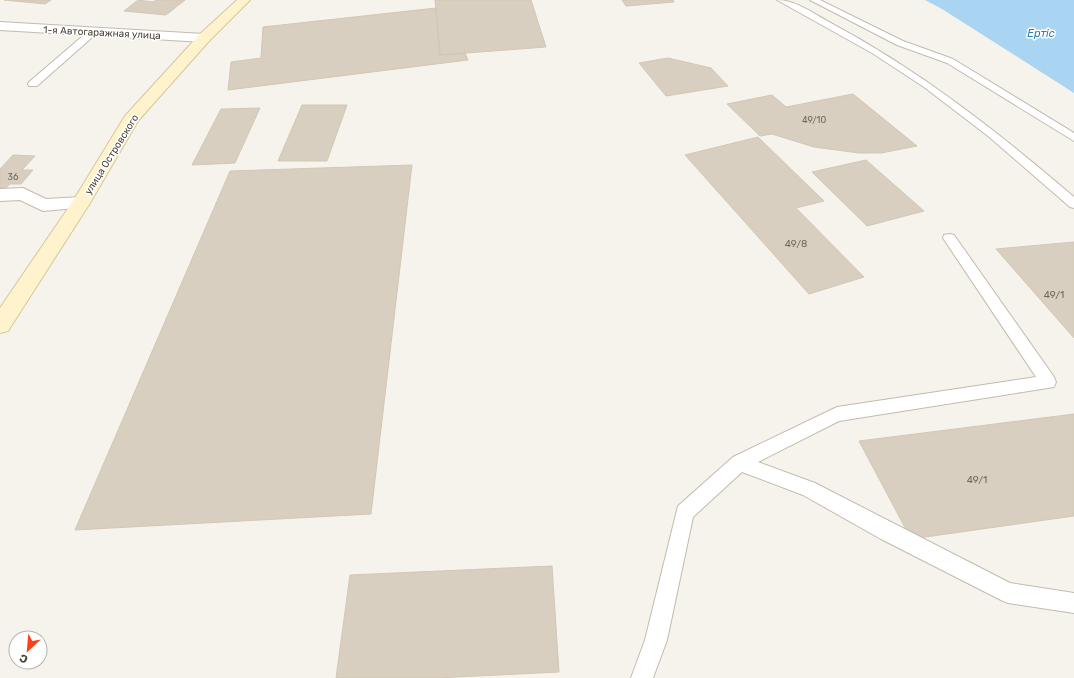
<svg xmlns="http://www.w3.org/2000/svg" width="1074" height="678" viewBox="0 0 1074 678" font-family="Rubik,sans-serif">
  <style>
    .water { fill: #a9d4f2 }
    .building { fill: #d8cfc1; stroke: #d3c7b4 }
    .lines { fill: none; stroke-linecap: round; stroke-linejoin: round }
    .service-casing { stroke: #c2bbae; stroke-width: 2 }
    .minor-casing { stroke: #c2bbae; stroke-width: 2 }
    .secondary-casing { stroke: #d6c79b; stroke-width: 2 }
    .service { fill: #fff; fill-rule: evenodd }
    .minor { fill: #fff; fill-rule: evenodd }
    .secondary { fill: #fff3cd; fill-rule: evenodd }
    .labels { text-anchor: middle; stroke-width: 3; stroke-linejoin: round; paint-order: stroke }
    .far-number-label { font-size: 9px; fill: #6e675b }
    .far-street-label { font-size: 10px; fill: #4b4439; stroke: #fff }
    .number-label { font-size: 10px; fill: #6e675b }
    .far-water-label { font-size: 11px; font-style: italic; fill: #2e7ab2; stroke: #fff }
  </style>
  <rect width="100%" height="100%" fill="#f6f3ec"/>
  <path class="water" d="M925 0H1074V93L942 9Z"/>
  <path class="building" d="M4 0H51L45 4Z
    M138 0 153 2 156 0H185L166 15 124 11Z
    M435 0H531L546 47 440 55Z
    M622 0H673L674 2 626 6Z
    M436 8 440 55 465 53 468 60 228 90 231 62 261 58 263 27Z
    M668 58 711 68 728 86 666 96 639 63Z
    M853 94 917 146 881 153H859L814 147 772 134 760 136 727 104 772 95 786 107Z
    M302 105H347L327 161H278Z
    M260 108 235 163 192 165 221 109Z
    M758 137 824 201 796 208 864 277 809 294 685 155Z
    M13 155 35 156 22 170H33L21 184H10L6 188H0V169Z
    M866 160 924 211 867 226 812 172Z
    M412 165 371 514 75 530 230 171Z
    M1074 242V338L996 249Z
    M1074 414V516L911 539 859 441Z
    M552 566 559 672 437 678H336L350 575Z"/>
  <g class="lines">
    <defs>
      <path id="service" d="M777 0C795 0 813 13 829 22 919 70 997 131 1074 197V208L1070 207 988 136 924 87 872 53Z
        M810 0H820L903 41 953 59 1074 133V141L947 63 897 45Z
        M94 28 98 31 97 33 37 86H29L28 84 29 82 91 29Z
        M949 234 954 235 1054 377 1056 382 1054 387 839 421 758 462 815 483 1010 583 1074 593V613L1008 603 1001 600 881 539 803 495 742 472 693 517 667 640 653 678H631L645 640 678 506 733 457 837 407 1036 377 943 238 944 235Z"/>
      <path id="minor" d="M0 22 204 34 209 35 211 38 209 41 204 42 0 30Z
        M23 188 46 199 81 197 87 199 90 203 87 207 43 211 20 200 0 201V189Z"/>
      <path id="secondary" d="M237 0H250L209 41 138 121 90 203 8 331 0 333V308L73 201 125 116 199 35Z"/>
    </defs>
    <use href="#service" class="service-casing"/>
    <use href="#minor" class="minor-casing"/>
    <use href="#secondary" class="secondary-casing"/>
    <use href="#service" class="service"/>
    <use href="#minor" class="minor"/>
    <use href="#secondary" class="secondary"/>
  </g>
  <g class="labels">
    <g class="far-number-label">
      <text x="814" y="123">49/10</text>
      <text x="13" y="180">36</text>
    </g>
    <g class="far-street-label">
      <text transform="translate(102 32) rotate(3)" y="4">1-я Автогаражная улица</text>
      <text transform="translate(111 154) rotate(-58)" y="4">улица Островского</text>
    </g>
    <g class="number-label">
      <text x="796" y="247">49/8</text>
      <text x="1054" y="298">49/1</text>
      <text x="977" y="483">49/1</text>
    </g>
    <g class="far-water-label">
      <text x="1041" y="37">Ертіс</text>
    </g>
  </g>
  <g transform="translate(28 650) rotate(206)"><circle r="19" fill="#ffffff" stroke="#b7b4b0"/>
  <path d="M0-3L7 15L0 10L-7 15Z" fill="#fc3f1d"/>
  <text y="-6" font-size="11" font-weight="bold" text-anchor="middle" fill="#4b4439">С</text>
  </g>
</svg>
